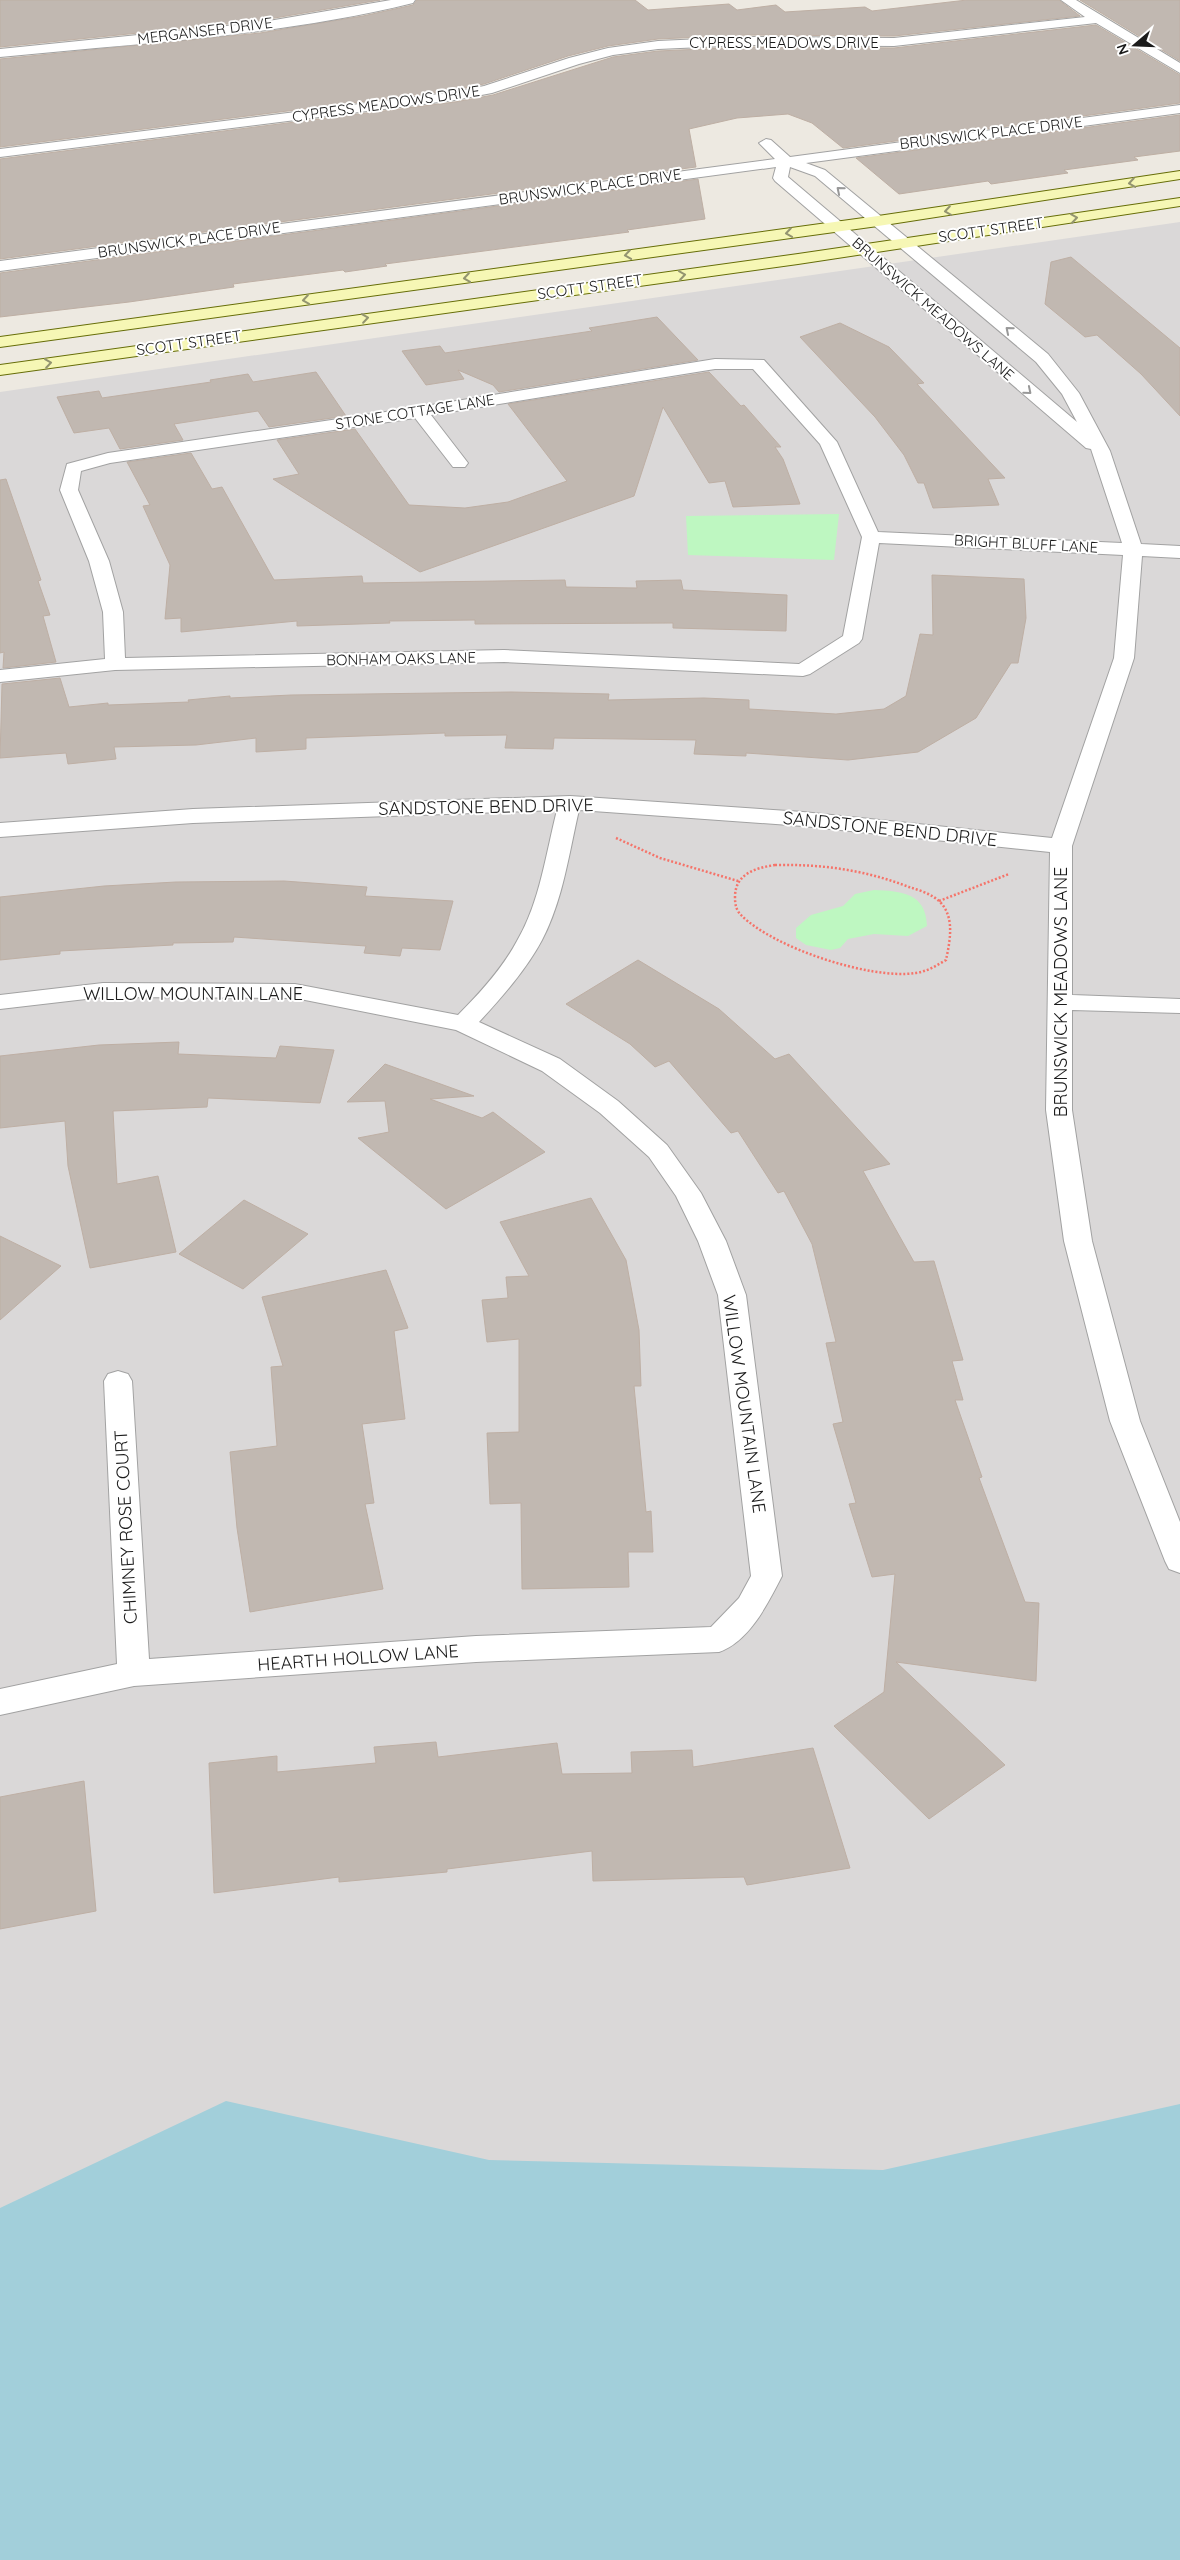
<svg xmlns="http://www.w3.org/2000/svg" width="1180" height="2560" viewBox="0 0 1180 2560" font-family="Quicksand,sans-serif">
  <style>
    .residential { fill: #dad8d8 }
    .park { fill: #bef7c1 }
    .water { fill: #a2cfda }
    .building { fill: #c1b8b1; stroke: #beafa4 }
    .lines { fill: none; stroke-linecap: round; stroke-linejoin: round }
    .street-casing { stroke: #a2a2a2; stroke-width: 2 }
    .secondary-casing { stroke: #666d08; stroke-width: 2 }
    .path { stroke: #f5746a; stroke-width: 2.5; stroke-dasharray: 2 2; stroke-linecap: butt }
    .street { fill: #fff; fill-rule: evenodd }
    .secondary { fill: #f6f7b5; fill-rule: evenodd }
    .oneway { stroke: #939470 }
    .oneway2 { stroke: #989898 }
    .labels { text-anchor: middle; stroke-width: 4; stroke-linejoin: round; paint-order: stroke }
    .far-street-label { font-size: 15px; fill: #1b1b1b; stroke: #fff }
    .street-label { font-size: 18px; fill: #1b1b1b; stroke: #fff }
  </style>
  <rect width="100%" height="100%" fill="#ede9e1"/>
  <path class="residential" d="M1180 222V2560H0V392Z"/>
  <path class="park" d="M839 514 834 560 688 555 686 516Z
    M874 890C902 891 926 893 927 926L908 936 874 934 848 939 840 948 831 950 806 945 796 938V928L811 915 843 906 855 894Z"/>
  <path class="water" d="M226 2101 489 2160 883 2170 1180 2104V2560H0V2208Z"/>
  <path class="building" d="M0 0H380L257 21 0 47Z
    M417 0H635L648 10 729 4 737 10 776 5 785 12 865 7 872 11 967 0H1059L1080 16 894 36 747 35 658 39 608 46 568 56 484 84 455 90 0 147V59L260 33 363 16 413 5Z
    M1080 0H1180V61Z
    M1096 25 1180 75V103L843 148 812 123 788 114 737 118 689 129 696 167 0 259V159L455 102 493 95 613 57 658 51 747 47 894 48Z
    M1180 115V151L1134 157 1138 160 1064 170 1068 173 991 184 988 181 899 194 856 158Z
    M698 179 705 219 627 230 629 232 385 264 387 266 345 272 343 270 233 284 234 287 129 302 0 317V273Z
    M1071 257 1180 348V416L1141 374 1097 335 1085 337 1045 304 1051 262Z
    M657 317 698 360 499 392 493 385 458 370 464 379 426 385 402 351 440 346 445 353 592 331 589 328Z
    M840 323 889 347 924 383 917 384 1005 478 988 479 999 505 933 508 924 483H918L904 455 875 417 800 337Z
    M316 372 346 416 269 427 258 411 174 424 183 440 120 449 109 428 74 433 57 397 99 391 102 398 211 382 210 380 248 374 253 382Z
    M709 372 741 406 744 405 781 447H775L783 459 800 504 733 507 725 481 709 483 663 407 634 496 420 572 273 479 299 474 277 440 355 429 409 505 465 508 508 502 567 481 508 404Z
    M191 453 212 489 222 487 274 580 362 576 363 583 565 580 566 587 637 588 636 581 681 580 683 590 787 595 786 631 673 628V623L475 624V620L389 621 390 623 297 626V621L181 632V618L165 619 170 565 143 506 150 505 127 462Z
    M6 479 41 580 38 581 50 615 43 616 56 662 3 668 4 652 0 653V480Z
    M932 575 1024 579 1026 618 1018 663H1011L976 718 918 752 848 760 746 753V756L694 754 696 740 554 738 553 749 505 748 507 735 445 736V733L306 738V749L256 752V738L196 745 114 747 116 759 68 764 66 753 0 758 2 684 60 678 69 707 108 703V705L189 702 188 700 230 696V698L291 695 511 692 609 694 608 700 704 698 749 700V709L836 714 884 709 906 696 920 634 933 635Z
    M284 881 367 887 365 896 453 901 440 950 402 948 400 956 364 953 366 946 234 937 233 942 173 943V945L60 951V954L0 960V897L104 886 176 882Z
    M638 960 719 1009 775 1059 789 1054 890 1164 863 1171 914 1262 934 1261 963 1360 952 1361 963 1400H955L982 1477 979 1478 1025 1602 1039 1603 1036 1681 896 1662 1005 1765 929 1819 834 1726 884 1692 895 1574 872 1577 849 1504 856 1503 833 1424 843 1422 826 1343 836 1342 812 1244 784 1191 778 1193 738 1131 731 1133 669 1061 655 1067 630 1044 566 1004Z
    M179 1042 178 1054 276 1058 280 1046 334 1050 320 1103 208 1098 207 1107 113 1111 117 1184 158 1176 176 1252 90 1268 68 1166 65 1121 0 1128V1056L99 1045Z
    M385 1064 474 1096 430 1099 482 1118 493 1112 545 1152 446 1209 358 1138 389 1132 385 1101 347 1102Z
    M591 1198 626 1260 639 1330 641 1386H634L646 1512 651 1511 653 1552H628L629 1587 522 1589 521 1503 490 1504 487 1433 519 1432V1339L487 1342 482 1300 508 1298 506 1277 529 1276 500 1222Z
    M244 1200 308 1234 243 1289 179 1254Z
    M0 1236 61 1266 0 1320Z
    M386 1270 408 1328 394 1331 405 1419 362 1424 374 1503 365 1504 383 1589 250 1612 237 1528 230 1452 277 1446 271 1367 283 1366 262 1297Z
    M436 1742 438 1757 557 1743 562 1774 632 1773 631 1752 692 1750 693 1767 813 1748 850 1868 747 1885 744 1877 593 1881 592 1851 447 1869V1872L339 1882V1877L214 1893 209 1763 277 1756V1772L376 1763 374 1747Z
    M84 1781 96 1911 0 1929V1797Z"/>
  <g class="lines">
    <defs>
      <path id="street" d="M391 0H415L413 3C279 36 138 43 0 57V49L257 23Z
        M1061 0H1076L1180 63V73L1096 23 894 46 747 45 658 49 613 55 579 64 492 93 455 100 0 157V149L455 92 484 86 569 58 608 48 658 41 747 37 894 38 1085 17Z
        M1180 105V113L806 163 825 170 1048 354 1079 393 1110 451 1141 544 1180 546V558L1142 556 1134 658 1072 846V995L1180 999V1013L1072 1010V1110L1092 1241 1140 1421 1180 1522V1573L1169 1569 1165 1561 1110 1421 1064 1241 1046 1110 1050 852 803 826 579 810C569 853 563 900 542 940 526 970 502 997 479 1022L560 1059 618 1101 667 1145 701 1193 726 1241 746 1295 782 1576C768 1603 750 1641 719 1652L476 1662 134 1686 0 1715V1689L117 1664 104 1381 108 1374 118 1371 128 1374 132 1381 149 1659 476 1636 711 1627 739 1598 751 1576 718 1295 698 1241 676 1196 649 1157 600 1113 542 1071 456 1030 295 998 103 997 0 1009V995L103 983 295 984 458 1015C480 993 502 969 517 941 540 902 546 853 557 810L193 823 0 837V823L193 809 570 796 803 812 1052 838 1114 658 1123 555 879 543 862 639 859 643 810 674 803 676 504 662 115 670 0 682V670L105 659 103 612 89 561 60 490 67 464 108 453 419 407 715 359 764 360 837 442 878 532 1122 543 1091 449 1086 448 775 181 773 178 776 167 0 271V261L775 159 759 143 766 139 771 140 790 157ZM790 167 815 176 1036 362 1062 394 1077 422 788 177ZM715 369H753L820 444 862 537 843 636 799 664 504 650 125 658 123 612 109 561 78 490 81 471 110 463 415 418 453 467H465L468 463 431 415Z"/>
      <path id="secondary" d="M1180 171V179L878 226 0 347V337L878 216Z
        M1180 198V206L798 264 0 375V365L798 254Z"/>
    </defs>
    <use href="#street" class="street-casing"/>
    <use href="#secondary" class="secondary-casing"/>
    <path class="path" d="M616 838 660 858 738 881
      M775 865C822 864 865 870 909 887 919 890 932 894 940 902 955 917 950 941 946 960 936 966 926 972 915 973 870 980 772 947 741 915 736 910 735 904 735 897 735 874 755 868 775 865Z
      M939 901 1009 874"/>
    <use href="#street" class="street"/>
    <use href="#secondary" class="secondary"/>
  </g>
  <defs><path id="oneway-chevron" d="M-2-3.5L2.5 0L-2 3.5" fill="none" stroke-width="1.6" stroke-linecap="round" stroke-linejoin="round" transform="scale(1.25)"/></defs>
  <g class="oneway">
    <use href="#oneway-chevron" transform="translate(1132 183) rotate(171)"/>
    <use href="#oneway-chevron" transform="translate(948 211) rotate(172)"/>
    <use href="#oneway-chevron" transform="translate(1074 218) rotate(-8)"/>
    <use href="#oneway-chevron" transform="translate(789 233) rotate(172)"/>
    <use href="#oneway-chevron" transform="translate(628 255) rotate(172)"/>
    <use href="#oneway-chevron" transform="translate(682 275) rotate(-8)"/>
    <use href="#oneway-chevron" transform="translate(467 278) rotate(172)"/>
    <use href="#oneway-chevron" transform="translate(306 300) rotate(172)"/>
    <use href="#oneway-chevron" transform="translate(365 318) rotate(-8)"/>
    <use href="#oneway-chevron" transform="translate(48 363) rotate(-8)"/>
  </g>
  <g class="oneway2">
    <use href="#oneway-chevron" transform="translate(840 190) rotate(-140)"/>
    <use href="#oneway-chevron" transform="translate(1009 330) rotate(-140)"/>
    <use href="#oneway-chevron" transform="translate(1028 391) rotate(40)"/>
  </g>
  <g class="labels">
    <g class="far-street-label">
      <text transform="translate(205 31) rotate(-7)" y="5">MERGANSER DRIVE</text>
      <text x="784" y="48">CYPRESS MEADOWS DRIVE</text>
      <text transform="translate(386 104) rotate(-8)" y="5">CYPRESS MEADOWS DRIVE</text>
      <text transform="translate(991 133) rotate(-7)" y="5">BRUNSWICK PLACE DRIVE</text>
      <text transform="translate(590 187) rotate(-8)" y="5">BRUNSWICK PLACE DRIVE</text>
      <text transform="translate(991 230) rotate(-8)" y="5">SCOTT STREET</text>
      <text transform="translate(189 240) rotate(-8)" y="5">BRUNSWICK PLACE DRIVE</text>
      <text transform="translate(590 287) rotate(-8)" y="5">SCOTT STREET</text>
      <text transform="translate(933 309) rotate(41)" y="5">BRUNSWICK MEADOWS LANE</text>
      <text transform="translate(189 343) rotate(-8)" y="5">SCOTT STREET</text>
      <text transform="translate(415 412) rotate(-9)" y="5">STONE COTTAGE LANE</text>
      <text transform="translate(1026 544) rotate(3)" y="5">BRIGHT BLUFF LANE</text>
      <text transform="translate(401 659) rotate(-1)" y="5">BONHAM OAKS LANE</text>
    </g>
    <g class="street-label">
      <text transform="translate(486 807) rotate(-1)" y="6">SANDSTONE BEND DRIVE</text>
      <text transform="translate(890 829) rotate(6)" y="6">SANDSTONE BEND DRIVE</text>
      <text transform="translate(1061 992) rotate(-90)" y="6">BRUNSWICK MEADOWS LANE</text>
      <text x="193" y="1000">WILLOW MOUNTAIN LANE</text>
      <text transform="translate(744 1404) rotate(82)" y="6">WILLOW MOUNTAIN LANE</text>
      <text transform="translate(126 1527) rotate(-93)" y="6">CHIMNEY ROSE COURT</text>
      <text transform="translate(358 1658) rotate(-4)" y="6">HEARTH HOLLOW LANE</text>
    </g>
  </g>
  <g transform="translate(1135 45) rotate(251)" stroke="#ffffff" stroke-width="4" paint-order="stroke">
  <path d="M0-4L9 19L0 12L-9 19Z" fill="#1b1b1b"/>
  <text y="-8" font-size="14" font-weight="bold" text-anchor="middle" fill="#1b1b1b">N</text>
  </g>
</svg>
